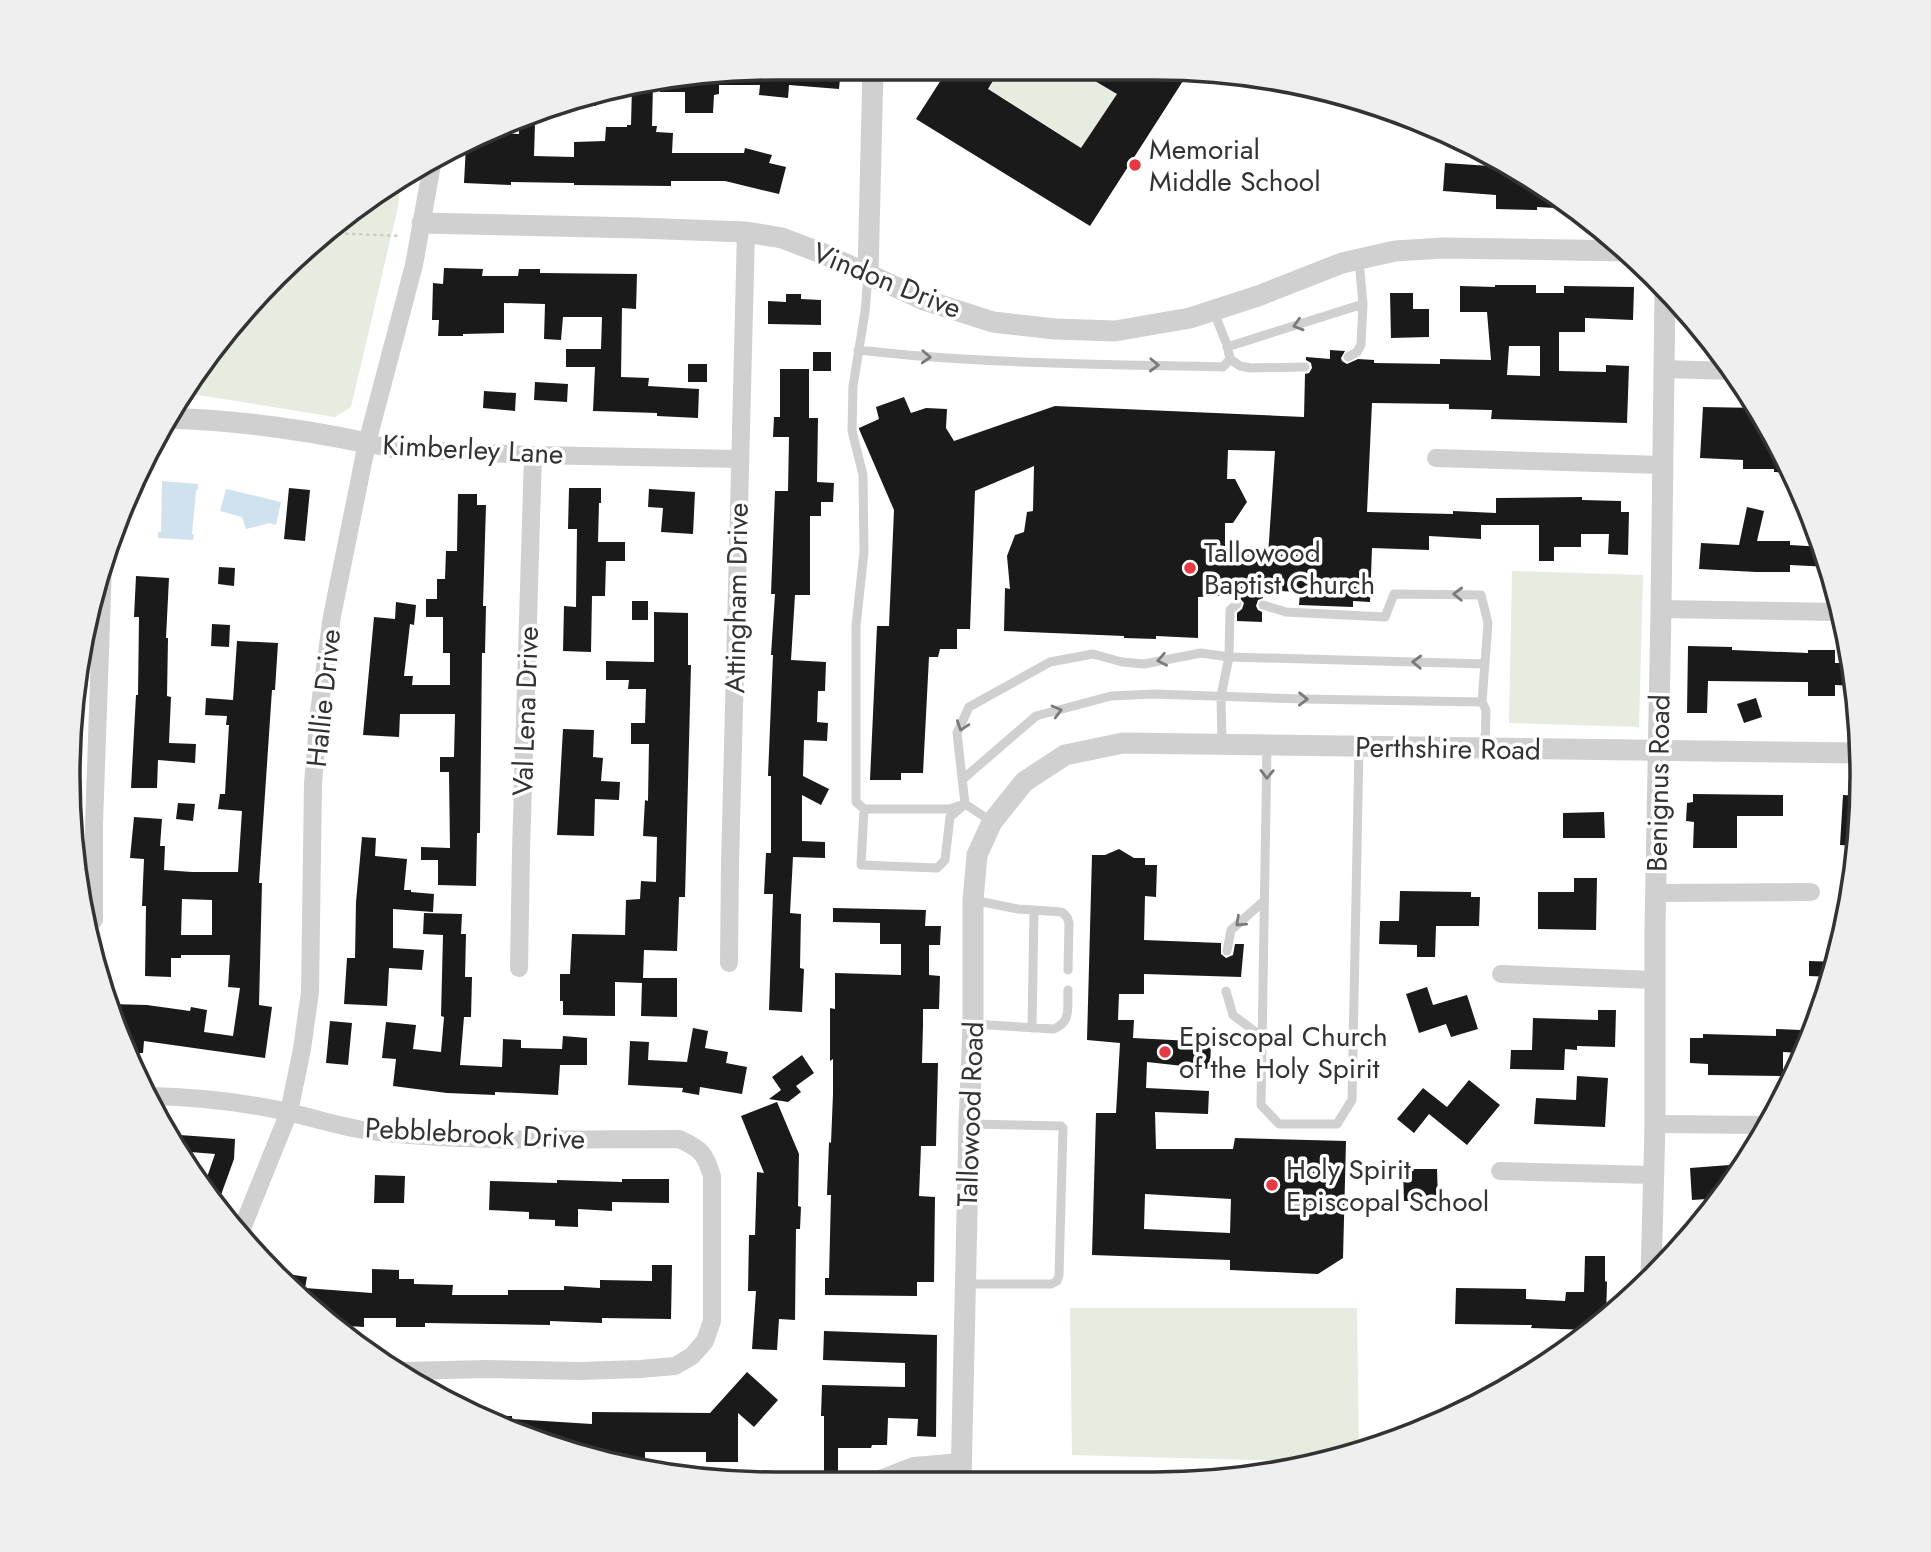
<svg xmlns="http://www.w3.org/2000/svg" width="1931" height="1552" viewBox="0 0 1931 1552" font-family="Jost,sans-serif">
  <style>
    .green { fill: #e6ecdf }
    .water { fill: #cfe2ee }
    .building { fill: #1a1a1a; fill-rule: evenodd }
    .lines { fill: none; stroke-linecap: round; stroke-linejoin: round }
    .path { stroke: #cdcdcd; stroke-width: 2.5; stroke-dasharray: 3.5 3.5; stroke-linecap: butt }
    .service { stroke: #d0d0d0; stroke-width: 9 }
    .minor { stroke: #d0d0d0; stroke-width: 18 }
    .tertiary { stroke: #d0d0d0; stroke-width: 21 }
    .oneway { stroke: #7a7a7a }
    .poi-dot { fill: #e63946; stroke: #fff; stroke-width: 2.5 }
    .labels { text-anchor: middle; stroke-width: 7; stroke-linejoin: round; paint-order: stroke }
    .poi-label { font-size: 28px; fill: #333; stroke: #fff; text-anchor: start }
    .street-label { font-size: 28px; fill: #333; stroke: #fff }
    .rim { fill: none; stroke: #333; stroke-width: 3.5 }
  </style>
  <rect width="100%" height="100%" fill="#fff"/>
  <path class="green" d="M1000 69H1090L1117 94 1079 152 1071 141 1000 96 996 99 986 93Z
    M401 179 398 207 351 407 335 417 198 395H184L276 275Z
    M1512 571 1643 575 1639 727 1509 723Z
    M1070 1308H1357L1359 1451 1339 1460 1327 1462 1072 1455Z"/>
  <path class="water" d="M162 481 198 484V490H196L192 534 194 535 193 540 158 538V532H161Z
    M226 489 281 502 276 525 270 523 246 529 242 517 220 511Z"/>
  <path class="building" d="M776 68H841L839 89 789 85 788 98 759 95 760 85H719V94L714 95 713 113H685V92H660L659 84Z
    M948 69H1000L988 89 1081 148 1117 94 1095 81 1101 69 1190 70 1090 226 916 119Z
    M653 84 652 126H657L656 132 673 133 672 153H744L745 148 772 155 769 163 786 167 779 194 725 181H671V186L574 185V183L511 182V185L464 183 466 145 495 133 519 134V123H535L534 156 574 157V142L605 141 606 127H627V125H631L632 87Z
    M593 92H597L596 106 561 105Z
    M1493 156 1511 165 1508 176 1528 177 1573 209 1537 207V210L1496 209V195L1443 191 1445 163 1490 166Z
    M444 268 483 269 482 276H518L519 269H540V273L637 274 636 309 622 308 621 377 649 378 648 386 699 389 698 418 657 416V413L593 411 595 367H566V349H601L602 317H563L561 340 544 339 545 304 504 303V333L463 334V336H438L439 320H432L433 283 443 284Z
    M1495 285H1536V293H1564V286L1634 287 1633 320 1585 318V332H1559V371L1606 372V365L1629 366 1627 423 1491 419 1492 410 1449 409V404L1372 403 1367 512 1453 514V511L1496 513V498L1582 497V500L1621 501V512H1629L1628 555 1608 554 1609 534H1581V547H1554V561H1539V525H1481V539L1429 536V550L1372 548 1370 602 1353 601V607L1299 605 1300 592 1263 590V598L1258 600 1256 606 1258 610 1262 612V622L1237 621V613L1242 609 1244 603 1237 595 1198 597V638L1156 636V639L1124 638V636L1004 631 1005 588 1010 589 1007 556 1015 535 1024 532 1027 512 1033 511 1034 466 975 491 970 629H957V649H940L938 657H929L923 773H901V780H870L877 626H889L894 510 859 429V428L879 419 876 407 904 397 911 413 926 408 947 409 946 428 954 441 1055 406 1304 417 1305 374 1309 373 1312 368 1311 363 1306 360V357L1330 359V350L1345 351 1341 358 1342 361 1347 364 1358 359 1374 360V363L1440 364V359L1491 360 1487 312H1460V286L1495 287ZM1509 346H1540V376L1507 375ZM1228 450 1275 451 1268 556 1225 555V523H1233L1247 502 1235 479H1227Z
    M1390 293H1413V309H1429V337L1391 338Z
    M786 294H801V299L821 300V325L768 324V301L786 302Z
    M813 352H831V371H813Z
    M688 364H707V382H688Z
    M780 369H809V418H818L817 482 834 483 833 502H821V516H810V595H795L791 660 826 662 825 691H818L817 722 828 723 827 741 804 740 803 776 829 789 821 805 802 795V841L825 842V858L793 857 790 913 801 914 800 968 804 969 802 1012 769 1010 773 894H764L766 853H771V776H768L773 655H771L775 594H771L775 491H788L789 437H773L774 417H780Z
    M535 382 568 384 567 402 534 400Z
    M484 391 516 393 515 411 483 408Z
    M1703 407 1759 408 1768 422 1791 473 1774 472V469H1743V460L1700 458Z
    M289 488 310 490 305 541 284 539Z
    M569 488H601V503H599L598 542H625V561H606L605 596H592L591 652 563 651 564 606 576 607 577 529H568Z
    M649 489 695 492 693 534 661 532 663 508 648 507Z
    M458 494H477V505H486L483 606H486L485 653H482L480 833H477L476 886 438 885V860H421V847L450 848 449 772H440V757H454L455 714H400L399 737 363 735 374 617 395 619 396 602 416 605 414 625 410 624 404 676H413L412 685H450V653H443V617H426V599H437V579H445L446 551H457Z
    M1747 507 1764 511 1757 541H1790V545L1824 547 1830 567 1790 565V572H1756L1699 569 1701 543 1739 545Z
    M219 567 235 568 234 586 218 584Z
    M136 576 169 578 166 638H168L167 696 171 697 169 743 196 744 195 763 158 760 157 788H131L136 695H138L139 617H134Z
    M632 601H648V620H632Z
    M654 612 688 613V665H691L685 897H679L677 951 644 950 643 978H677V1017L641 1016 642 983 615 982V1016L563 1015V1001H560V974H570L572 934 625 935 626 900 640 899 641 881 656 882 657 837 643 836 645 800 648 801 649 744H631V723H645L646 689H628L629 680H606V661L654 662Z
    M212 624 230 625 229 647 211 646Z
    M237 641 278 643 275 690H272L259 883H262L259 1005 272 1007 265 1058 144 1041 143 1053H131L111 1004 147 1005 190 1011 191 1007 207 1010 204 1032 233 1036 240 988 228 987 230 955H181V958H171V977L145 976 146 906H142L144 859 130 858 134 817 162 819 160 846H165L164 870 192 872H238L242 811 218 809 220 794H225L229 725H226L227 716 205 715 206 698 233 700ZM182 899 212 900V935H181Z
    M1688 646 1732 647V650L1808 653V650H1835V663H1852L1857 686 1835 685V696H1808V682L1708 681 1707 713H1687Z
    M1756 698 1762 717 1744 723 1737 704Z
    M563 729 594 730 593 757 603 758 601 781 620 782 619 800 595 799 594 836 557 835Z
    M1693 794 1783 795V816H1737V848H1693L1694 822 1686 821 1687 803 1693 802Z
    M1843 795 1859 796 1858 807H1861V823L1857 846 1840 845Z
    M178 803 195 804 193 821 176 819Z
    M1604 812 1605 838H1563V813Z
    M362 837 376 838 375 856 407 859 404 890H411V892L434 894 433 912 393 909V948L424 950 422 970 389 968 387 1006 344 1004 347 958H355L356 902Z
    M1119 849 1134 858H1145V865H1157L1156 897 1145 896 1144 940 1221 943V954L1226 958 1233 955 1235 944H1244L1241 977 1144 974V994H1119L1118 1020H1134L1133 1038 1211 1042 1210 1069 1147 1062 1146 1088 1209 1091 1208 1114 1155 1112 1156 1149H1233L1235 1138 1346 1141 1343 1258 1318 1274 1230 1270V1260L1092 1255 1096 1113H1116L1120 1043 1087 1040 1092 855H1105ZM1145 1194 1231 1199 1230 1233 1144 1229Z
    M1574 878H1597L1596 930 1538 929V892H1574Z
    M1400 891 1471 892V897H1480L1479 926H1436L1435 957H1417V945L1379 944 1380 921H1399Z
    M833 908 926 910 925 926H941L940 945H929V975L940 976 939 1009H923V1025L922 1063H938L936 1146H921L919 1196 935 1197 934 1282H917V1296L825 1295V1278H829L831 1195H827L829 1142 831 1143 833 1094V1059L830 1061V1008L835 1009V973L901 975V944H880V923L833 922Z
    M424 913 462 914 461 934H466L465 977H472L471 1017H464L460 1065 502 1067 503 1039 521 1040V1048L562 1049 563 1036 587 1038V1065H560L558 1095 495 1092V1095L447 1093 393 1086 396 1059 382 1058 386 1022 416 1025 413 1049 441 1052 444 1017 441 1016 443 935 423 934Z
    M1809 961 1838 962 1832 977 1809 976Z
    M1427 987 1433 1005 1467 995 1478 1029 1451 1037 1446 1024 1419 1033 1406 994Z
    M1598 1010H1616L1615 1047 1577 1046V1050L1565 1049 1564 1070 1510 1069 1511 1050H1532L1533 1018 1598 1020Z
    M330 1021 352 1023 348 1065 326 1063Z
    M693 1028 708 1031 705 1048 728 1052 726 1063 747 1067 742 1094 700 1087 699 1095 682 1092 683 1088 628 1085 630 1041 649 1042 648 1060 687 1062Z
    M1776 1029 1800 1030V1053L1783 1052V1076L1708 1075V1064L1690 1063V1038H1703V1034L1776 1036Z
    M802 1055 814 1073 796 1086 801 1092 788 1102 769 1099 781 1090 772 1077Z
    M1577 1076 1608 1078 1605 1127 1534 1124 1536 1098 1576 1100Z
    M1469 1080 1500 1105 1467 1145 1429 1114 1414 1133 1397 1119 1423 1088 1447 1107Z
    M777 1102 799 1154 798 1206 801 1207 800 1229H796L795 1320 779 1319 777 1350 752 1349 756 1291H748L749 1235H755L757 1172 764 1173 741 1116Z
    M166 1134 235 1139 234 1159 217 1206 204 1186 215 1154 178 1151Z
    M1743 1164 1722 1198 1692 1200 1690 1168Z
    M1403 1169H1437L1438 1201H1404Z
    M375 1175 405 1176 404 1203H374Z
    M622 1179H669V1203L612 1202V1211L578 1209V1227L555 1226V1220L529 1219V1212L489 1210 490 1181 557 1183V1180L622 1182Z
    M1585 1256H1605V1281L1607 1282 1606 1319 1591 1330 1531 1328 1532 1325 1455 1324 1456 1288 1526 1289V1299L1565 1301 1566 1292H1584Z
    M652 1265H672L671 1319 602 1318V1323L550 1321V1325L425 1323V1327H396V1318H364V1327L332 1325 275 1272 307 1277 305 1288 372 1293V1269L399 1270V1279H414V1284L453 1285 452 1295H508V1290H564V1286L600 1288V1280L652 1281Z
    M824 1331 937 1335 936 1437 917 1436 918 1419 888 1418 887 1445H872L871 1448H838V1473H824V1416H821L822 1385 905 1387V1363L823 1360Z
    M747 1372 778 1400 754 1427 738 1413V1462H706V1452H645V1460H604L592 1456V1447L553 1444 505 1430 481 1416H512V1419L592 1424V1412L710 1413Z"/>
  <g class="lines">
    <path class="path" d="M331 233 401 236"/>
    <path class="service" d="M868 276 865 312 853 386 852 431 863 475 864 552 856 626V802L864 809H949L965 804 991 821
      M1227 347 1363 304
      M858 350C979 364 1101 364 1223 367L1230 359 1227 345 1213 310
      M1348 357 1357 352 1361 345 1363 304 1359 261
      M1230 359 1240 366 1251 368 1305 367
      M1263 605 1286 612 1385 617 1394 594 1481 595 1488 623 1482 702 1486 710 1485 748
      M1222 743 1221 696 1229 657 1230 610 1237 604
      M1267 745 1261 1105 1279 1124H1337L1352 1100 1359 747
      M963 779 1036 716 1111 696 1153 694 1303 699 1482 702
      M864 809 861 865 937 868 945 860 950 817 965 804 957 733 969 707 1050 662 1093 654 1122 662 1144 664 1201 653 1229 657 1485 664
      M973 900 1018 909 1062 912 1067 917 1069 923 1068 970
      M1227 951 1231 930 1264 901
      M1226 991 1233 1015 1262 1037
      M973 1024 1054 1029C1072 1021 1067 1007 1068 990
      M1032 1028 1034 910
      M967 1284H1051L1057 1281 1059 1275 1063 1128 1061 1126 969 1124"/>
    <path class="minor" d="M1663 369 1734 371
      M367 443 393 449 533 455 739 459
      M1436 458 1662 465
      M1661 609 1840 612
      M1656 893 1811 892
      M94 920V824L103 566
      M729 963 730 865 746 232
      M519 968 521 851 533 455
      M1501 974 1654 980
      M149 1096C197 1097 245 1102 292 1113 318 1119 344 1128 370 1131 473 1143 576 1139 679 1139 701 1149 705 1153 712 1176V1321L705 1341 692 1356 675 1366 640 1369 579 1371 487 1369 404 1371
      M1655 1124 1767 1125
      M1500 1171 1652 1175
      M239 1236 289 1112 302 1049 310 992 313 784 319 712 332 616 367 443 414 265 433 159
      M1505 1384 1512 1386
      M870 1483 914 1466 961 1462"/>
    <path class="tertiary" d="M422 223 638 228 746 232 782 238 824 254 924 300 993 322 1055 329 1115 331 1190 318 1258 296 1342 263 1395 251 1443 248 1628 251
      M868 274 873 69
      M166 418C234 420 301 429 367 443
      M1651 1277 1655 1124V929L1661 609 1665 290
      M961 1483 969 1124 973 1024V900L977 855 992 822 1024 782 1065 755 1123 743 1859 753"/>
  </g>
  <defs><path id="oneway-chevron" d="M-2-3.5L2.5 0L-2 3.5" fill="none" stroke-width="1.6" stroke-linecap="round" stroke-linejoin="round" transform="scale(1.75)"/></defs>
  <g class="oneway">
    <use href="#oneway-chevron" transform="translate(1298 325) rotate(163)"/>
    <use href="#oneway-chevron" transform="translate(926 357) rotate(3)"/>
    <use href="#oneway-chevron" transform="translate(1154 365) rotate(2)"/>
    <use href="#oneway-chevron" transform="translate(1458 594) rotate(-178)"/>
    <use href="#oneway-chevron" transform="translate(1162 660) rotate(169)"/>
    <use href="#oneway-chevron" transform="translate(1417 662) rotate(-178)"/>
    <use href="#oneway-chevron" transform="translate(1303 699) rotate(1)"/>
    <use href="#oneway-chevron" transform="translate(1057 711) rotate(-15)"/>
    <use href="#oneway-chevron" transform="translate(962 726) rotate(109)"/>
    <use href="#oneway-chevron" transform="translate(1267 774) rotate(91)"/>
    <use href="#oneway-chevron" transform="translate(1240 922) rotate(137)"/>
  </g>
  <g class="poi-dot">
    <circle cx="1135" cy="165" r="7"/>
    <circle cx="1190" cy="568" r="7"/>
    <circle cx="1165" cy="1052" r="7"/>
    <circle cx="1272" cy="1185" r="7"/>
  </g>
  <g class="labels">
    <g class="poi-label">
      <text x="1149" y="159">Memorial<tspan x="1149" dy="32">Middle School</tspan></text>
      <text x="1204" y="562">Tallowood<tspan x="1204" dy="32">Baptist Church</tspan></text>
      <text x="1179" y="1046">Episcopal Church<tspan x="1179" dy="32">of the Holy Spirit</tspan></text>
      <text x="1286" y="1179">Holy Spirit<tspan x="1286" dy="32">Episcopal School</tspan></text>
    </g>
    <g class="street-label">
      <text transform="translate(887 280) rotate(22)" y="10">Vindon Drive</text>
      <text transform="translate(473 449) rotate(3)" y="10">Kimberley Lane</text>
      <text transform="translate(736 598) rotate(-89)" y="10">Attingham Drive</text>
      <text transform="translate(323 698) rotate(-84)" y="10">Hallie Drive</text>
      <text transform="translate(525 711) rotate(-88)" y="10">Val Lena Drive</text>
      <text transform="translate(1448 748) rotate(1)" y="10">Perthshire Road</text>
      <text transform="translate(1658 783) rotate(-89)" y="10">Benignus Road</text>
      <text transform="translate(970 1114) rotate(-88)" y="10">Tallowood Road</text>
      <text transform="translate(475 1133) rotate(3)" y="10">Pebblebrook Drive</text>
    </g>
  </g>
  <path d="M0 0H1931V1552H0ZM776 80H1154A696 696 0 0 1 1850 776V776A696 696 0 0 1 1154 1472H776A696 696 0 0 1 80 776V776A696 696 0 0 1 776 80Z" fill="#efefef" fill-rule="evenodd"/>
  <path class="rim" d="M776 80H1154A696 696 0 0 1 1850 776V776A696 696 0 0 1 1154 1472H776A696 696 0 0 1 80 776V776A696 696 0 0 1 776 80Z"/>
</svg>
